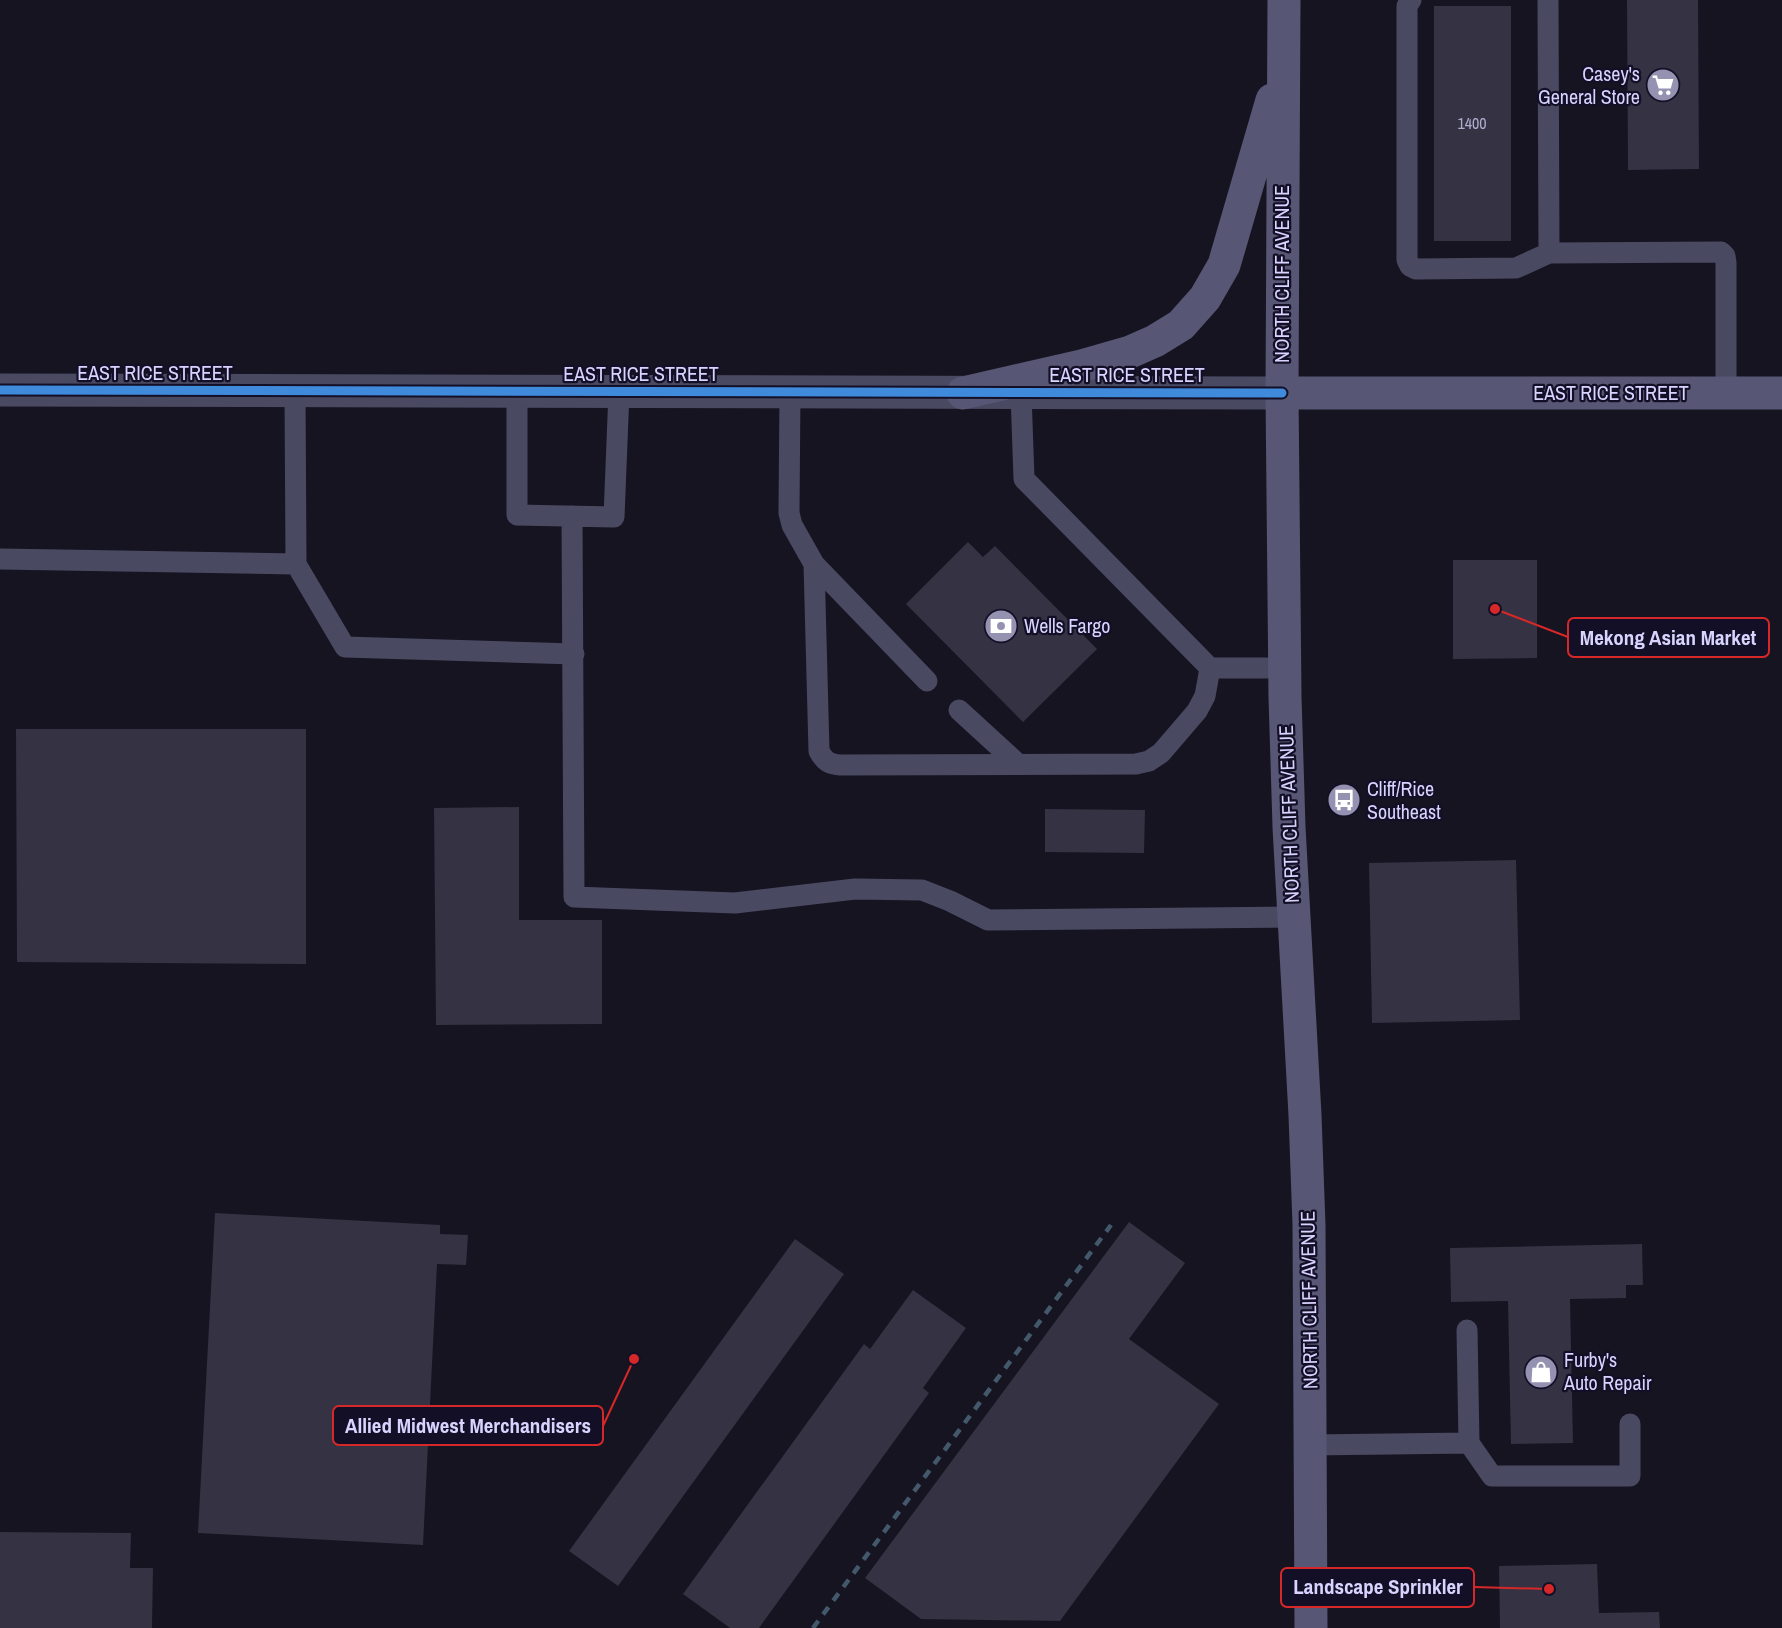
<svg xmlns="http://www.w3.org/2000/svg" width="1782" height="1628" viewBox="0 0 1782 1628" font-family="'Archivo Narrow',sans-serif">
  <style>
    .building { fill: #343243 }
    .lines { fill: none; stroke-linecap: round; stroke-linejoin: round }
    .service { stroke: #4a4962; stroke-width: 21 }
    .tertiary { stroke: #4a4962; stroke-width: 33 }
    .secondary { stroke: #575674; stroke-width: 33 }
    .rail { stroke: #43596b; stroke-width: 4.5; stroke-dasharray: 9 8; stroke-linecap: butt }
    .cycleway-casing { stroke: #130f26; stroke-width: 13 }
    .cycleway { stroke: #408adc; stroke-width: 9 }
    .labels { text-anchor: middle; stroke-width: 4.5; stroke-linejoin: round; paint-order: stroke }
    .number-label { font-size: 16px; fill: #b0acd0 }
    .poi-label { font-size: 20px; fill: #d9d4ff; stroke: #130f26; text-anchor: start }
    .street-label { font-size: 20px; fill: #d9d4ff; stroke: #130f26 }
    .leader { fill: none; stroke: #d62828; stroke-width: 2 }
    .callout-dot { fill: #d62828; stroke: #130f26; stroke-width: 2 }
    .callout { fill: #130f26; stroke: #d62828; stroke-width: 2 }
    .callout-label { font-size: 21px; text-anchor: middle; font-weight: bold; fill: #d9d4ff }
  </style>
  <rect width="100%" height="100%" fill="#161421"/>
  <path class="building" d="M1627 0H1698L1699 169 1628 170Z
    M1434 6H1511V241H1434Z
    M968 542 983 557 995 546 1097 649 1023 722 906 604Z
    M1453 560H1537V658L1453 659Z
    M16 729H306V964L17 962Z
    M519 807V920H602V1024L436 1025 434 808Z
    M1045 809 1145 810 1144 853 1045 852Z
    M1516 860 1520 1020 1372 1023 1369 863Z
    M215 1213 440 1225V1234L468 1235 466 1265 437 1264 423 1545 198 1533Z
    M1129 1222 1185 1263 1129 1339 1219 1404 1060 1621 921 1619 865 1578Z
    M795 1239 844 1274 618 1586 569 1551Z
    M1642 1244 1643 1285H1626V1298L1570 1299 1573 1443 1511 1444 1508 1301 1451 1302 1450 1248Z
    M913 1290 966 1328 923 1388 929 1393 759 1628H730L683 1594 864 1344 870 1349Z
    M0 1532 131 1533 130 1568H153L152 1628H0Z
    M1597 1564 1599 1613 1659 1612 1660 1628H1500L1499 1566Z"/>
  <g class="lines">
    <path class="service" d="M1411 0 1407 6V260L1410 266 1416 269 1516 268 1549 253
      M1548 0 1549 253 1721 252 1725 256 1726 263V393
      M517 392V515L614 517 619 392
      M790 392 789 513 792 525 814 564 819 751C824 761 829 764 840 765L1136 764 1149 761 1161 753 1197 711 1205 696 1210 668
      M1021 393 1024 479 1031 486 1210 668H1284
      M572 516 574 897 735 903 855 889 922 890 950 901 988 920 1293 917
      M0 559 296 564 295 391
      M296 564 345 647 574 654
      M814 564 927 681
      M959 710 1018 764
      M1469 1443 1492 1476H1630V1424
      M1310 1445 1469 1443 1467 1330"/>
    <path class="tertiary" d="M0 390 1282 393"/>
    <path class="secondary" d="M1284 0 1282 393 1285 697 1289 827 1305 1115 1309 1225 1311 1628
      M963 393 1081 366 1130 352 1155 341 1181 325 1205 298 1224 265 1272 100
      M1282 393H1782"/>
    <path class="rail" d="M813 1628 1111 1225"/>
    <defs>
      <path id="cycleway" d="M0 390 1282 393"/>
    </defs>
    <use href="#cycleway" class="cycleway-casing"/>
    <use href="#cycleway" class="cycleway"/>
  </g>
  <defs>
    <symbol id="supermarket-disc" viewBox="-11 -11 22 22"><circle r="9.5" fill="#9591b1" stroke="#130f26"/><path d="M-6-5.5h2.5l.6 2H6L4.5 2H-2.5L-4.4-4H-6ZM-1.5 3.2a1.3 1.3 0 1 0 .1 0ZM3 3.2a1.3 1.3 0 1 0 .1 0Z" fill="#fff"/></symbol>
    <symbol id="bank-disc" viewBox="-11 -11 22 22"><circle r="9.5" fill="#9591b1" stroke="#130f26"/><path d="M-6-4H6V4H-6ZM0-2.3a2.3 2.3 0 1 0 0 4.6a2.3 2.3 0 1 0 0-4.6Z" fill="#fff"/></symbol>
    <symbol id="bus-disc" viewBox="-11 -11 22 22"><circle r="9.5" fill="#9591b1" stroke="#130f26"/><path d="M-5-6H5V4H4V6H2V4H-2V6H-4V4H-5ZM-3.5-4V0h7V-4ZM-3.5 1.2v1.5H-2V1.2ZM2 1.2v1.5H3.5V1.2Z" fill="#fff"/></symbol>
    <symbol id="shop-disc" viewBox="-11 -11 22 22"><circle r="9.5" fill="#9591b1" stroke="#130f26"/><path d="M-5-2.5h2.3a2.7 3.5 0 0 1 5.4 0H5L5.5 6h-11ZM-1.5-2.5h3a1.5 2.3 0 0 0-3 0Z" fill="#fff"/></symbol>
  </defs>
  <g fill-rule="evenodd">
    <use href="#supermarket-disc" x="1644" y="66" width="38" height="38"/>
    <use href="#bank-disc" x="982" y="607" width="38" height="38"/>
    <use href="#bus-disc" x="1325" y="781" width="38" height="38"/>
    <use href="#shop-disc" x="1522" y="1353" width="38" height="38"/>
  </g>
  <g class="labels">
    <g class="number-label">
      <text x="1472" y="129">1400</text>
    </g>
    <g class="poi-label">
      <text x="1640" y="81" text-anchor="end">Casey's<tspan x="1640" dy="23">General Store</tspan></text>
      <text x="1024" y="633">Wells Fargo</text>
      <text x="1367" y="796">Cliff/Rice<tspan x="1367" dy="23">Southeast</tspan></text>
      <text x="1564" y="1367">Furby's<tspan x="1564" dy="23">Auto Repair</tspan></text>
    </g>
    <g class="street-label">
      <text transform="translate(1282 274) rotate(-90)" y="7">NORTH CLIFF AVENUE</text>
      <text x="155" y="380">EAST RICE STREET</text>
      <text x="641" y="381">EAST RICE STREET</text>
      <text x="1127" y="382">EAST RICE STREET</text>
      <text x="1611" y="400">EAST RICE STREET</text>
      <text transform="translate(1289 814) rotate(-92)" y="7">NORTH CLIFF AVENUE</text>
      <text transform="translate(1309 1300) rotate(-91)" y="7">NORTH CLIFF AVENUE</text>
    </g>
  </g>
  <path class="leader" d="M1495 609L1568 637M634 1359L603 1426M1549 1589L1474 1587"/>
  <g class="callout-dot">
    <circle cx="1495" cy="609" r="6"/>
    <circle cx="634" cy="1359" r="6"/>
    <circle cx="1549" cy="1589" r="6"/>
  </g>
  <g class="callout">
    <rect x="1568" y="618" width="201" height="39" rx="6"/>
    <rect x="333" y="1406" width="270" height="39" rx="6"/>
    <rect x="1281" y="1568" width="193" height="39" rx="6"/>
  </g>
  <g class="callout-label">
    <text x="1668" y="645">Mekong Asian Market</text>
    <text x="468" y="1433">Allied Midwest Merchandisers</text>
    <text x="1378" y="1594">Landscape Sprinkler</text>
  </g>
</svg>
